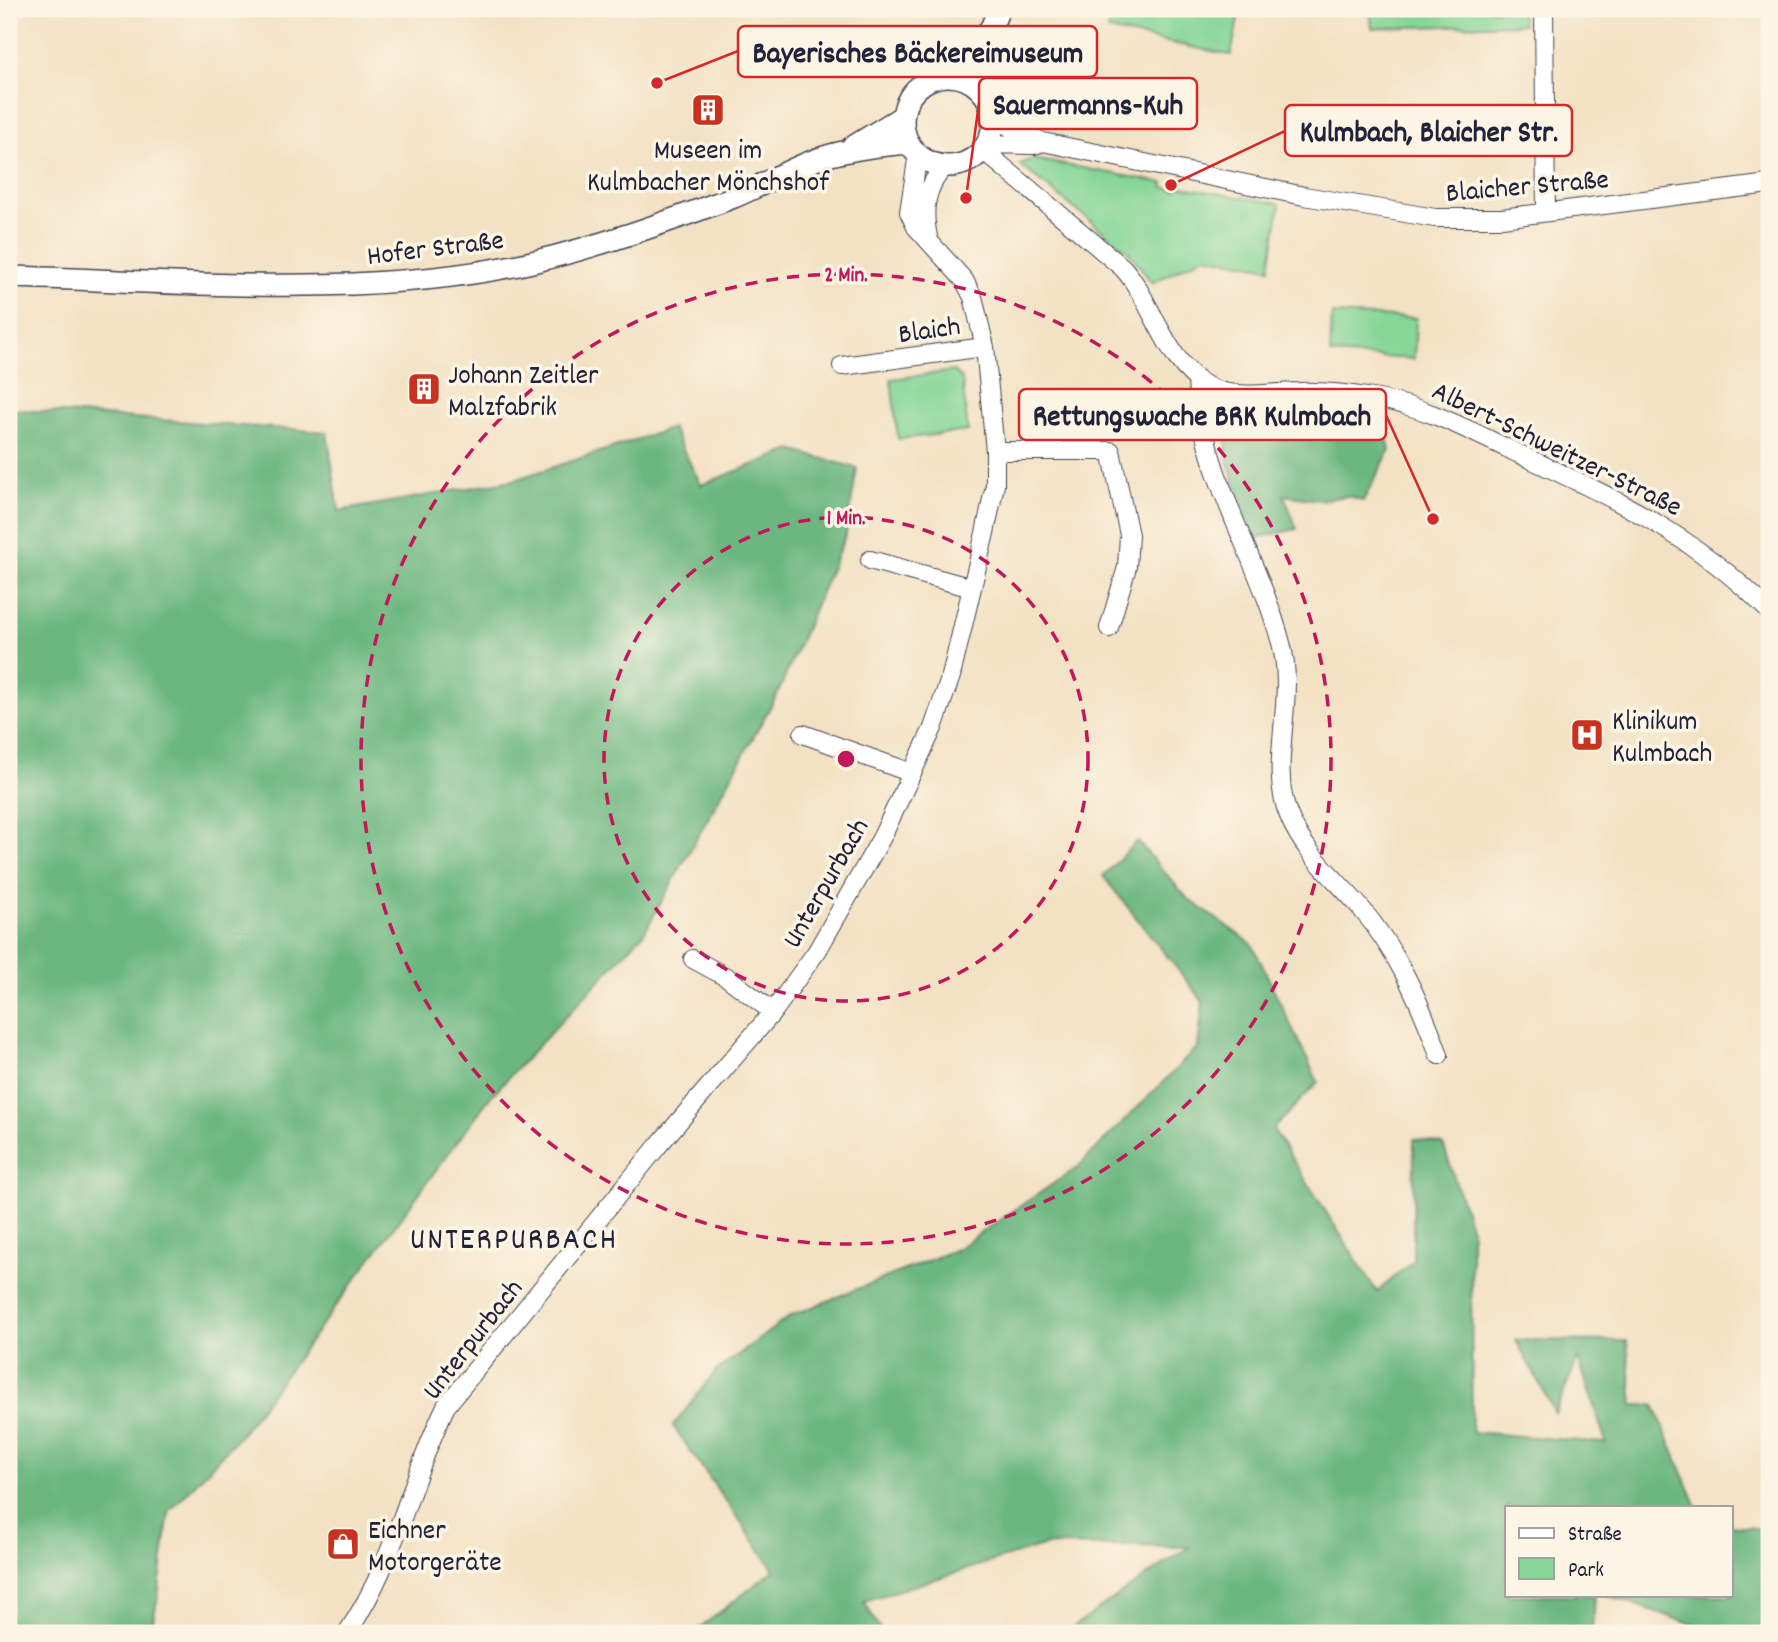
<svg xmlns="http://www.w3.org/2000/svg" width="1778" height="1642" viewBox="0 0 1778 1642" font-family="Dekko,sans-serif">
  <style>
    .green { fill: #85d697; stroke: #547c69; stroke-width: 2 }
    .forest { fill: #6cb780; stroke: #476c5e; stroke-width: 2 }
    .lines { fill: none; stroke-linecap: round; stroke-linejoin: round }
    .minor-casing { stroke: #413f4f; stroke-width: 20 }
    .tertiary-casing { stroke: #413f4f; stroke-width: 24 }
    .minor { stroke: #fff; stroke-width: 18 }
    .tertiary { stroke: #fff; stroke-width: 21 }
    .ring { fill: none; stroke: #c2185b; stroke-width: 3.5; stroke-dasharray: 12 9 }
    .labels { text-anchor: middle; stroke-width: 7; stroke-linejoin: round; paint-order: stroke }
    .poi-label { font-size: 28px; fill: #22223b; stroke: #fcf5e5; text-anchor: start }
    .street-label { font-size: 28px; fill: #22223b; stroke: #fcf5e5 }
    .quarter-label { font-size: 32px; letter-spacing: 2px; fill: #22223b; stroke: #fcf5e5 }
    .centre { fill: #c2185b; stroke: #fcf5e5; stroke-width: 3.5 }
    .ring-label { font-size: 21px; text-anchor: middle; font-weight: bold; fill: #c2185b; stroke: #fcf5e5; stroke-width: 7; stroke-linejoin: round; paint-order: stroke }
    .leader { fill: none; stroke: #d62828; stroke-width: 2.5 }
    .callout-dot { fill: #d62828; stroke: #fcf5e5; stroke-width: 2.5 }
    .callout { fill: #fcf5e5; stroke: #d62828; stroke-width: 2.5 }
    .callout-label { font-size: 30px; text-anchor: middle; font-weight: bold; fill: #22223b }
  </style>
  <rect width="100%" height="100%" fill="#fcf5e5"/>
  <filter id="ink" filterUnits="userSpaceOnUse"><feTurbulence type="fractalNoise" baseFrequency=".0143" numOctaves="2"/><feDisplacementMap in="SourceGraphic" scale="14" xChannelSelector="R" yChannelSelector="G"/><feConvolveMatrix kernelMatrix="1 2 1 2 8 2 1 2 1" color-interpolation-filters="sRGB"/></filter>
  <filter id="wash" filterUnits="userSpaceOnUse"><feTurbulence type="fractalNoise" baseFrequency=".00686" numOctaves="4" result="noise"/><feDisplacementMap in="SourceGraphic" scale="28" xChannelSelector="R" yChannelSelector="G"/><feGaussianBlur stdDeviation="1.57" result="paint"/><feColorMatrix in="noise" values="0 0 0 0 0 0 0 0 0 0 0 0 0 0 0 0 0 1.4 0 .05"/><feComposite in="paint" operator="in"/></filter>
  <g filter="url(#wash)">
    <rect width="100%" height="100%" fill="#f3e1c3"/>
    <path class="green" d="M1113 9H1240L1231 55 1108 30Z
      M1370 9H1520L1523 24 1372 28Z
      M1033 159 1164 183 1163 187 1176 190 1178 186 1280 204 1270 268 1205 256 1152 283 1129 252 1019 164Z
      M1332 314 1416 318 1414 359 1330 354Z
      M954 371 962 379 968 431 898 439 891 379Z"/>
    <path class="forest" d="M9 409 327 432 339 511 514 480 672 428 701 485 791 450 857 468 846 534 778 693 644 933 491 1096 241 1434 169 1512 158 1597 150 1633H9Z
      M1245 415 1351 417 1384 426 1390 450 1363 501 1349 496 1318 500 1284 495 1297 529 1248 540 1226 451 1227 435Z
      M1137 841 1188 899 1252 944 1318 1082 1273 1129 1377 1292 1413 1261 1414 1139 1443 1144 1471 1229 1472 1432 1606 1443 1578 1358 1555 1413 1516 1340 1627 1341 1633 1405H1654L1697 1507H1507V1595H1594L1592 1633H1064L1189 1547 1046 1545 864 1601 882 1633H693L774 1570 673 1426 715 1372 790 1316 957 1249 1078 1167 1198 1047 1203 1001 1103 876Z
      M1731 1525 1769 1530V1633H1716L1608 1595H1731Z"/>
  </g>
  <g filter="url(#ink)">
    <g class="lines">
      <defs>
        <path id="minor" d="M1544 9 1546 212
          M993 116 1008 126 1043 142 1304 196 1435 218H1502L1769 184
          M987 144 1034 145 1043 142
          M983 150 1123 268C1154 303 1166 365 1209 387 1235 400 1272 392 1299 392 1324 391 1348 394 1373 398 1425 406 1468 430 1515 452 1612 497 1693 534 1769 611
          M929 241C922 212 924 188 945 166
          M842 366 985 347
          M1197 378C1200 473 1257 553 1281 643 1297 700 1267 765 1289 816 1304 853 1334 877 1360 907 1397 951 1420 1001 1439 1055
          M995 451H1111L1129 535 1127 567 1109 628
          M870 560 972 588
          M803 734 912 773
          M693 959 728 978 773 1012
          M347 1633C397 1559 408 1484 446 1406L657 1147 773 1012 817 951 882 837 933 728 951 676 985 533 995 485V451L985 347 973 297 964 280 916 227 909 212 918 154"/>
        <path id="tertiary" d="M947 76 991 28
          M903 121a45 45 0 1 1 90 0a45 45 0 1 1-90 0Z
          M980 89 991 28 999 9
          M851 148 903 116
          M9 277C177 281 368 300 532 262 601 246 667 222 734 197 763 185 791 168 821 158 845 150 884 145 909 143"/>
      </defs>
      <use href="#minor" class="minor-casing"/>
      <use href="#tertiary" class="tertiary-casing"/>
      <use href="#minor" class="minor"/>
      <use href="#tertiary" class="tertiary"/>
    </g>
  </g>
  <g class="ring">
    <circle cx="846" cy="759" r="242"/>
    <circle cx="846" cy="759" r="485"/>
  </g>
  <defs>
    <symbol id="building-square" viewBox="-11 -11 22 22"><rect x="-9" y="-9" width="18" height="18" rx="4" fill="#c8321e" stroke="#fcf5e5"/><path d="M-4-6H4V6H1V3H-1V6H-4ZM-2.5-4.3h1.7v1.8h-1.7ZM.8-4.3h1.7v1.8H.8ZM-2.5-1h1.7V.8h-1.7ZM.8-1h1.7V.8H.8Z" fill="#fff"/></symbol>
    <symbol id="hospital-square" viewBox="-11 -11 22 22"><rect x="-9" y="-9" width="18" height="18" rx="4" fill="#c8321e" stroke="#fcf5e5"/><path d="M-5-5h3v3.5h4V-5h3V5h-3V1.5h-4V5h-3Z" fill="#fff"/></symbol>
    <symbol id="shop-square" viewBox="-11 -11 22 22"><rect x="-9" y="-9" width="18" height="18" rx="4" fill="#c8321e" stroke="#fcf5e5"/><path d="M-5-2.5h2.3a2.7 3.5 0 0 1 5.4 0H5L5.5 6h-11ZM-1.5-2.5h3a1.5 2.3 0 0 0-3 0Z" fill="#fff"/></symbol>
  </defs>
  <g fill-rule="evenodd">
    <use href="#building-square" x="689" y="91" width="38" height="38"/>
    <use href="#building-square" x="405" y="370" width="38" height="38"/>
    <use href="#hospital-square" x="1568" y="716" width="38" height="38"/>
    <use href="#shop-square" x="324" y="1525" width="38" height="38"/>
  </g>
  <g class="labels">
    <g class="poi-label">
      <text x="708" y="158" text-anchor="middle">Museen im<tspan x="708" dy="32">Kulmbacher Mönchshof</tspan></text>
      <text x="448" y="383">Johann Zeitler<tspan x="448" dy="32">Malzfabrik</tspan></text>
      <text x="1612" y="729">Klinikum<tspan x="1612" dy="32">Kulmbach</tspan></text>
      <text x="368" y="1538">Eichner<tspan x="368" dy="32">Motorgeräte</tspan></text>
    </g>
    <g class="street-label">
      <text transform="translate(1527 184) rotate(-5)" y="10">Blaicher Straße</text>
      <text transform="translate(435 246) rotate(-7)" y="10">Hofer Straße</text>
      <text transform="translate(929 328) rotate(-8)" y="10">Blaich</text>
      <text transform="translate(1558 447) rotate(26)" y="10">Albert-Schweitzer-Straße</text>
      <text transform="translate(824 882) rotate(-60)" y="10">Unterpurbach</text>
      <text transform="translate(471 1338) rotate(-52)" y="10">Unterpurbach</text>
    </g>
    <g class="quarter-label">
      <text x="514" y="1248">UNTERPURBACH</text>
    </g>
  </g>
  <circle cx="846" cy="759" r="10" class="centre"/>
  <g class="ring-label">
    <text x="846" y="281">2 Min.</text>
    <text x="846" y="524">1 Min.</text>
  </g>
  <path class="leader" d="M657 83L738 51M966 198L979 103M1171 185L1285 131M1433 519L1386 415"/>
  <g class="callout-dot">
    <circle cx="657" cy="83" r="7"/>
    <circle cx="966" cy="198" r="7"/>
    <circle cx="1171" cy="185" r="7"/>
    <circle cx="1433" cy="519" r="7"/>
  </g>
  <g class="callout">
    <rect x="738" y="26" width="359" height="51" rx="7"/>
    <rect x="979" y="78" width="218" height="51" rx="7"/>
    <rect x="1285" y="105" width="287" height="51" rx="7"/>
    <rect x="1019" y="389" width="367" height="51" rx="7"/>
  </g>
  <g class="callout-label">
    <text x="918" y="62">Bayerisches Bäckereimuseum</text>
    <text x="1088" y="114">Sauermanns-Kuh</text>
    <text x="1429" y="141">Kulmbach, Blaicher Str.</text>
    <text x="1202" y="425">Rettungswache BRK Kulmbach</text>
  </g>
  <rect width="1778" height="1642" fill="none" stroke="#fcf5e5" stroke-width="35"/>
  <rect x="1505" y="1506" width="228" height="91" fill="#fcf5e5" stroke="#a5a1a1" stroke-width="2"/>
  <rect x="1519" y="1528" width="35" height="10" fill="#ffffff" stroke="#a5a1a1" stroke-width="2"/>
  <text x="1568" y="1540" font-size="21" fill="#22223b">Straße</text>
  <rect x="1519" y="1558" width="35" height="21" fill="#85d697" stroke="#a5a1a1" stroke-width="2"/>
  <text x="1568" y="1576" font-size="21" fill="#22223b">Park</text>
</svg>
